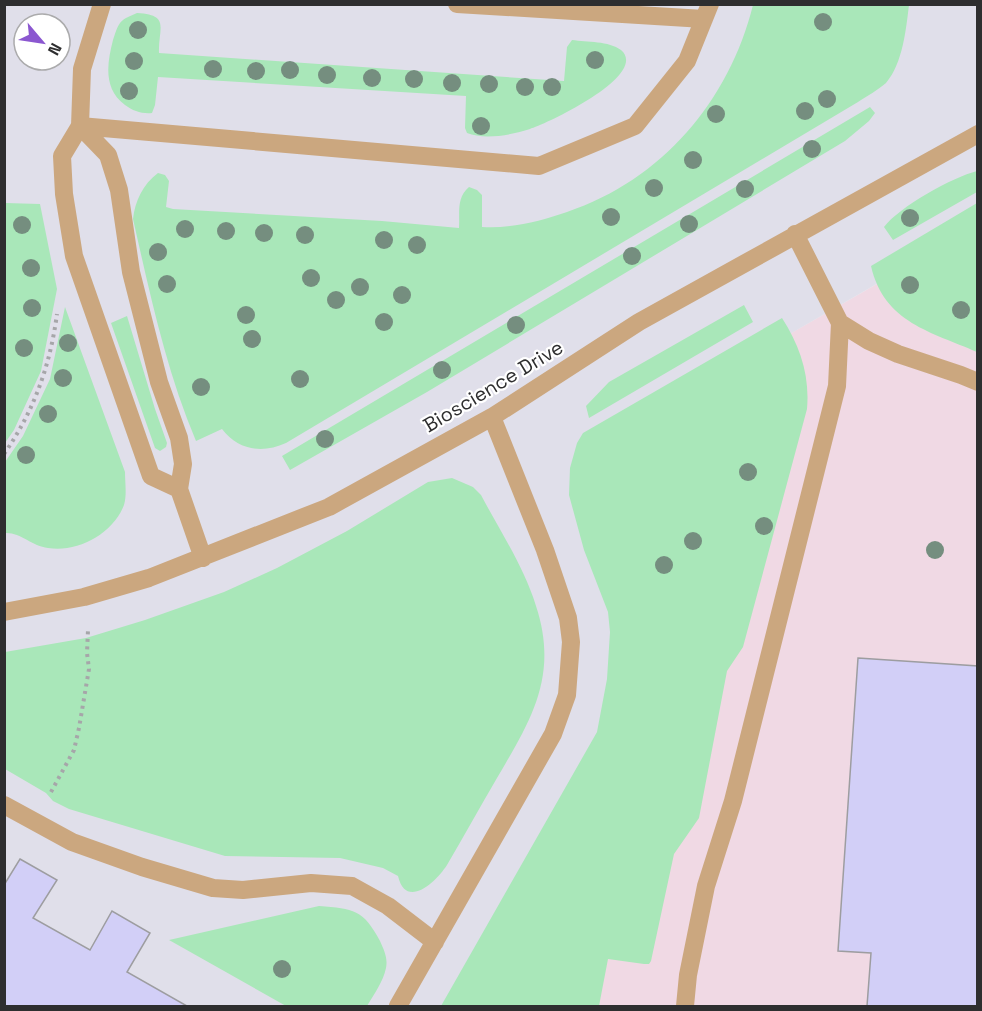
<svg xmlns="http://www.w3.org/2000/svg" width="982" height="1011" viewBox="0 0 982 1011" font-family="'Space Grotesk',sans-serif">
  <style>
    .commercial { fill: #f0d9e4 }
    .built { fill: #e0dfea; fill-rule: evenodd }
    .green { fill: #a9e7b9 }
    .building { fill: #d2cff7; stroke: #9d9da0; stroke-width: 1.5 }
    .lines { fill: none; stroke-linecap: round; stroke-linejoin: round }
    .path { stroke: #a6a6a9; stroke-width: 4; stroke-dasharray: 3 4.5; stroke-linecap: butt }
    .minor { stroke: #cba77f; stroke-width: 18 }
    .tree { fill: #758e7f }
    .labels { text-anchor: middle; stroke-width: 4.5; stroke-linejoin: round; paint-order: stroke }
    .street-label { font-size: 20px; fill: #2e2e2f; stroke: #fff }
  </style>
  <rect width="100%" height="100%" fill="#eaeaee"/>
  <path class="commercial" d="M973 229 977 231V1006H574L781 339Z"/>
  <path class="built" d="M5 5H977V226L781 339 574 1006H5ZM24 24H60V60H24Z"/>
  <path class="green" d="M753 5H909C906 29 903 63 886 83 878 90 867 96 858 102L286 443C262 454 238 450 222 429L196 441C166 370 150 294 133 219 135 201 143 184 158 173L165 175 169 181 166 207 173 209 382 221 459 228C460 213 456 198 469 187L477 190 482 195V227C510 229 541 221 567 212 662 180 729 101 753 5Z
    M137 13C171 15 158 28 159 53L564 81 567 47 572 40C587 42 609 41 621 50 650 75 547 124 530 129 512 135 484 140 467 133L465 128 466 96 158 77 155 105 152 113C142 114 133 111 125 105 103 89 107 63 113 40 115 34 117 27 120 23 125 17 131 16 137 13Z
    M870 107 875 113 869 121 845 141 427 392 290 470 282 456Z
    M977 171V192L893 240 884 227C899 207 953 177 977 171Z
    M5 203 40 204 57 289 41 371 14 430 5 443Z
    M977 203V352C932 332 884 323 871 266Z
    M744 305 753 322 589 418 586 406 609 382Z
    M65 307 125 472C125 483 127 495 124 505 113 534 77 553 48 548 32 546 20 532 5 533V462L23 436 50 379Z
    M127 316 155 409 167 443 166 447 160 451 155 448 111 323Z
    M782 318C800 346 810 375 807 409L743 647 727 671 699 818 674 854 651 961 649 964H644L608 959 599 1006H441L597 732 607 679 610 632 608 612 584 550 569 495 570 468 577 443 583 433Z
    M452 478 473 487 481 495C500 531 524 567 536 606 559 676 531 720 497 778 480 807 464 836 447 865 436 882 406 910 398 876L383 868 340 858 225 856 69 809 53 801 46 793 5 769V652L86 638 145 620 224 592 277 568 347 531 428 482Z
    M319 906C354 909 363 909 380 941 384 950 388 958 386 968 383 982 374 994 367 1006H286L169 940Z"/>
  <path class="building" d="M858 658 978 666V1006H867L871 953 838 951Z
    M20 859 57 880 33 918 90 950 112 911 150 933 127 972 187 1006H4V885Z"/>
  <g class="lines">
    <path class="path" d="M4 454C34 411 50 366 57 314
      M51 792 74 750 79 728 89 669 87 653 88 630"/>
    <path class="minor" d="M102 4 82 69 80 126 62 156 64 194 74 256 151 476 179 489
      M457 4 704 19
      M80 126 539 166 635 126 687 61 710 4
      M80 126 108 155 119 190 131 272 159 382 179 438 183 464 179 489 203 558
      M795 234 840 323 869 341 898 354 961 375 978 382
      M4 612 84 597 149 578 329 507 492 417 639 322 978 134
      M4 805 72 842 142 867 213 888 243 890 311 883 352 886 388 906 435 942
      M398 1006 553 734 567 695 571 642 568 618 545 550 492 417
      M685 1006 688 975 706 886 733 801 837 386 840 323"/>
  </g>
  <g class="tree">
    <circle cx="823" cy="22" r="9"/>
    <circle cx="138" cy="30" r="9"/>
    <circle cx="595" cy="60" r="9"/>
    <circle cx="134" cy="61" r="9"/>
    <circle cx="213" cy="69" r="9"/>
    <circle cx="290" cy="70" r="9"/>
    <circle cx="256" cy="71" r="9"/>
    <circle cx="327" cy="75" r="9"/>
    <circle cx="372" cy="78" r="9"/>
    <circle cx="414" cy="79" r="9"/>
    <circle cx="452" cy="83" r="9"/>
    <circle cx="489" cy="84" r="9"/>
    <circle cx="525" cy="87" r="9"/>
    <circle cx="552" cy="87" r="9"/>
    <circle cx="129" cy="91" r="9"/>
    <circle cx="827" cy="99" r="9"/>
    <circle cx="805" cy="111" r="9"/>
    <circle cx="716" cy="114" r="9"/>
    <circle cx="481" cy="126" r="9"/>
    <circle cx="812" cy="149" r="9"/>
    <circle cx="693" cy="160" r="9"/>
    <circle cx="654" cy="188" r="9"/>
    <circle cx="745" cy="189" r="9"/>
    <circle cx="611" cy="217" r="9"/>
    <circle cx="910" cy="218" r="9"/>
    <circle cx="689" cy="224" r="9"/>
    <circle cx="22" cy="225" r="9"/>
    <circle cx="185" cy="229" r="9"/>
    <circle cx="226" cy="231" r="9"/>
    <circle cx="264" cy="233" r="9"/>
    <circle cx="305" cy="235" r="9"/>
    <circle cx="384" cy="240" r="9"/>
    <circle cx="417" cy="245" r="9"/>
    <circle cx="158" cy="252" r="9"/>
    <circle cx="632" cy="256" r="9"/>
    <circle cx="31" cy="268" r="9"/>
    <circle cx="311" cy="278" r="9"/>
    <circle cx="167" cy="284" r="9"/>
    <circle cx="910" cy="285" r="9"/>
    <circle cx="360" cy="287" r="9"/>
    <circle cx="402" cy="295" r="9"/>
    <circle cx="336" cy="300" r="9"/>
    <circle cx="32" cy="308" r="9"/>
    <circle cx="961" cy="310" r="9"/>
    <circle cx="246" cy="315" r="9"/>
    <circle cx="384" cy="322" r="9"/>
    <circle cx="516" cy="325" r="9"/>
    <circle cx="252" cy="339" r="9"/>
    <circle cx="68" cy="343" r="9"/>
    <circle cx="24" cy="348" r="9"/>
    <circle cx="442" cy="370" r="9"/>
    <circle cx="63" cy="378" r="9"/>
    <circle cx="300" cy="379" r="9"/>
    <circle cx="201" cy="387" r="9"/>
    <circle cx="48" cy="414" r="9"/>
    <circle cx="325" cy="439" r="9"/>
    <circle cx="26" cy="455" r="9"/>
    <circle cx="748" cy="472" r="9"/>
    <circle cx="764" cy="526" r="9"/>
    <circle cx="693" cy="541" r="9"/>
    <circle cx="935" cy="550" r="9"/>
    <circle cx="664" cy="565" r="9"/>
    <circle cx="282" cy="969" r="9"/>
  </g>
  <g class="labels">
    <g class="street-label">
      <text transform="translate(493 386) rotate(-31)" y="7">Bioscience Drive</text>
    </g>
  </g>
  <rect width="982" height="1011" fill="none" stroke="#2e2e2f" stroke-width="12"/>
  <g transform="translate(42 42) rotate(119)"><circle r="28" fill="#ffffff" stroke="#ababac" stroke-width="1.5"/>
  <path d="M0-4.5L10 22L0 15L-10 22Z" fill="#8b57d0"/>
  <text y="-9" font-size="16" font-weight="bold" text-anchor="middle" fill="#2e2e2f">N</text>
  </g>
</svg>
